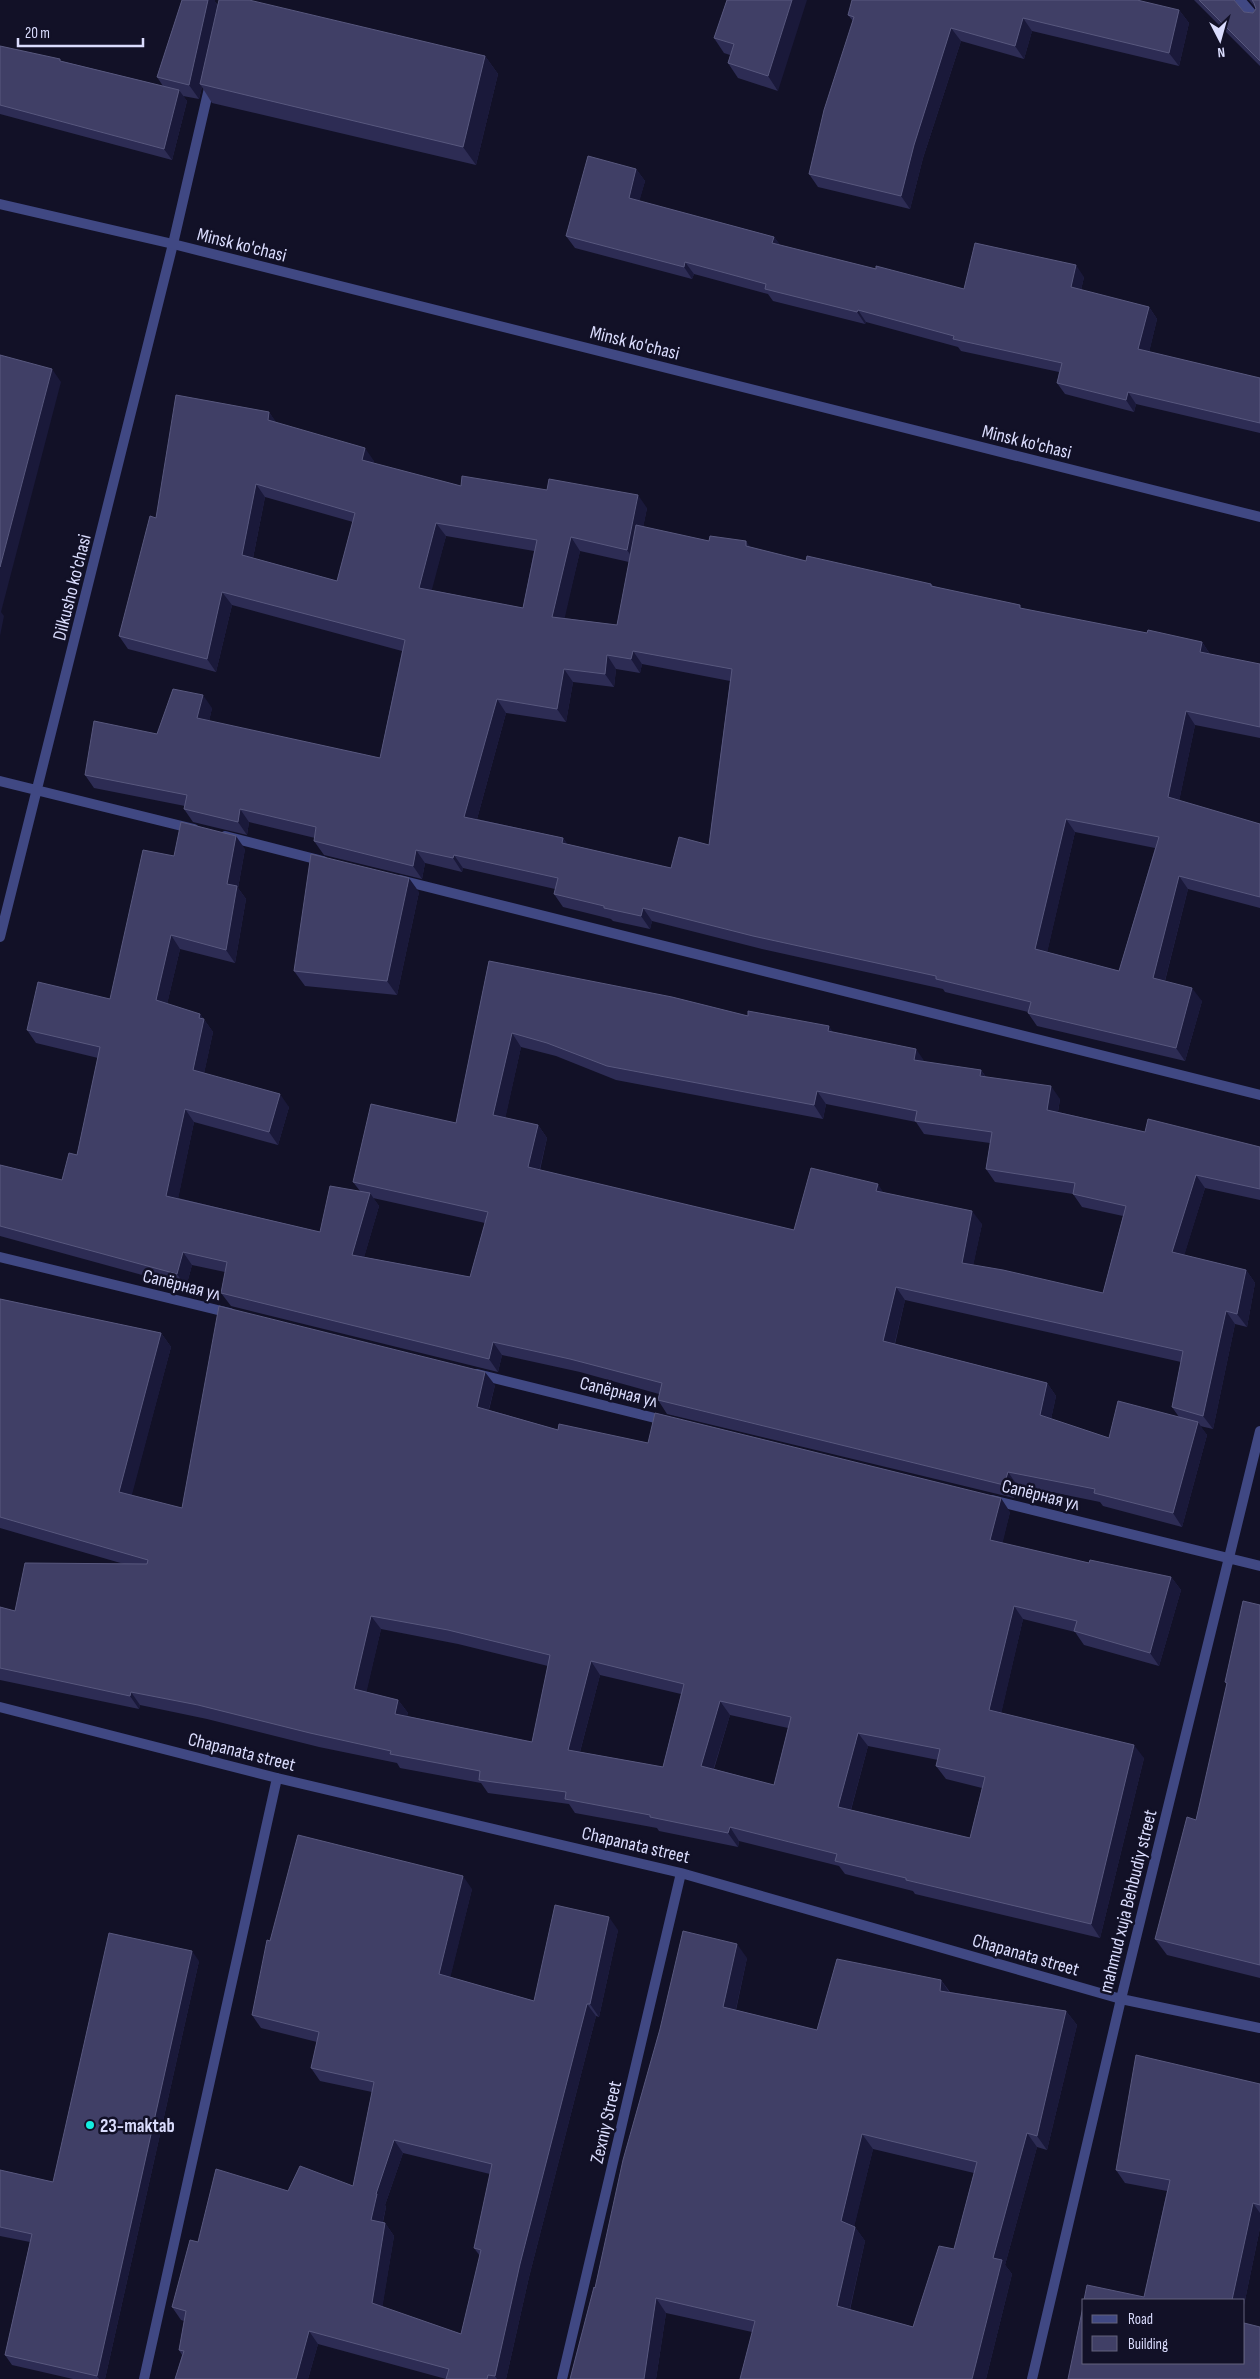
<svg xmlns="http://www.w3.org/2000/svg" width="1260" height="2379" viewBox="0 0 1260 2379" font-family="'Sofia Sans Condensed',sans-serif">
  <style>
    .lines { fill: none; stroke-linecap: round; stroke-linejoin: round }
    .minor { stroke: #404883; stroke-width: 10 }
    .tertiary { stroke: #404883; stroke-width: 10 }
    .wall { fill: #2d2c54; fill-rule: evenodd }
    .shaded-wall { fill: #1a193a }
    .building { fill: #403f66; stroke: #58587e; fill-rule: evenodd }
    .poi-dot { fill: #13efe1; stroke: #121127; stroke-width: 2 }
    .labels { text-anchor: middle; stroke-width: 5; stroke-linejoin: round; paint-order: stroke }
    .street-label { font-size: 19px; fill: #dadcfd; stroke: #121127 }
    .poi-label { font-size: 19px; font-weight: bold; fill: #dadcfd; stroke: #121127; text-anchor: start }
  </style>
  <rect width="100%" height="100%" fill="#121127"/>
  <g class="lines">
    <path class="minor" d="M1240 0 1260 23
      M0 781 194 829
      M225 836 323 861
      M400 880 1260 1095
      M0 937 173 244 210 84
      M0 1257 230 1313
      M477 1374 667 1421
      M992 1500 1260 1566
      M0 1707 277 1778 681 1873 1121 1999 1260 2028
      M144 2379 277 1778
      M562 2379 681 1873
      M1032 2379 1121 1999 1260 1431"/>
    <path class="tertiary" d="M0 204 173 244 1260 517"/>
  </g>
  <path class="wall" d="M182 0H215V2L218 5 485 56 498 74 476 165 212 103 202 87 199 99 183 96 187 101 172 160 0 114V46L163 86 157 77Z
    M727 0 778 91 738 78 728 63 730 55 724 53 714 38Z
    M1194 0H1234L1244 12 1253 13 1256 9 1255 7 1249 0H1260V66Z
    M1179 10 1189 23 1179 66 1032 31 1024 59 961 41 923 158 910 209 818 187 809 174 853 21 848 15Z
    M636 169 645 181 639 201 774 237 780 245 876 269 964 289 1084 277 1081 290 1149 307 1157 319 1149 352 1260 378V433L1136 404 1134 412 1065 394 1057 383 1059 372 961 351 958 347 866 322 865 324 773 301 768 294 694 274 692 279 575 248 566 236Z
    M269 412 276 423 374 461 373 463 461 486 647 508 643 527 709 541 750 547 806 561 931 584 933 586 1023 609 1147 633 1202 642 1210 654 1260 664V738L1195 725 1179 801 1260 824V908L1188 889 1165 981 1202 1001 1185 1061 1037 1026 1028 1013V1012L945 992 943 989 762 949 652 921 650 929 613 921 611 919 563 907 554 894 555 889 463 868 462 872 425 863 422 879 324 855 314 841 315 838 249 822 247 835 193 822 184 809 185 806 94 788 85 775 157 734 212 708 209 721 380 758 402 651 232 605 216 672 128 649 119 636 156 518ZM265 497 353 522 337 581 253 558ZM446 536 534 551 523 608 431 590ZM580 551 629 562 617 625 564 618ZM642 664 730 681 709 845 671 868 567 844 563 838 477 819 506 713 566 722 573 682 614 687 616 669 640 673ZM1075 832 1155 848 1119 971 1047 952Z
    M245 849 238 888 246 899 235 963 180 949 167 1004 200 1014 213 1032 204 1073 289 1107 278 1145 194 1122 178 1198 320 1232 360 1191 353 1182 456 1123 489 961 748 1016 833 1032 925 1062 981 1070 986 1077 1060 1099 1058 1112 1145 1132 1260 1147V1200L1205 1188 1184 1255 1246 1270 1255 1283 1247 1327 1235 1324 1213 1429 1200 1426 1207 1435 1182 1527 1103 1506 1100 1502 1017 1485 1014 1498 667 1414 658 1400 659 1394 580 1372 502 1355 498 1372 231 1306 221 1293 225 1272 192 1265 186 1287 0 1236V1165L62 1180 77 1155 98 1058 36 1043 27 1030 110 999 174 856ZM521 1047 556 1056 616 1080 823 1119 826 1104 916 1122 924 1134 990 1143 986 1169 995 1182 1073 1194 1082 1207 1123 1216 1103 1293 973 1265 982 1224 883 1192 794 1230 540 1170 547 1138 538 1125 505 1118ZM373 1198 485 1223 470 1277 364 1257 379 1206ZM905 1300 1181 1362 1172 1407 1179 1417 1109 1438 1051 1419 1056 1396 1047 1383 895 1344Z
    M419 892 397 995 305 986 294 971Z
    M0 1299 161 1333 171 1347 131 1496 182 1508 495 1385 489 1410 558 1430 648 1443 1010 1512 1002 1543 1089 1563 1171 1577 1181 1590 1159 1666 1084 1645 1075 1632 1023 1619 1001 1713 1144 1758 1100 1938 915 1894 913 1891 845 1874 839 1866 739 1841 738 1847 659 1831 657 1828 575 1813 569 1804 488 1793 481 1783 400 1768 397 1763 319 1747 207 1719 140 1705 139 1709 0 1680V1607L15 1611 124 1564 0 1528ZM381 1629 458 1644 548 1666 532 1742 407 1716 408 1713 398 1700 366 1692ZM600 1675 681 1694 663 1767 580 1752ZM730 1715 788 1728 774 1785 714 1769ZM868 1746 938 1760 936 1766 946 1779 982 1788 970 1838 851 1810Z
    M1260 1605V1978L1167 1955 1155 1939 1196 1820 1227 1684 1225 1682Z
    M472 1889 450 1977 534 2001 618 1930 599 2017 596 2016 529 2277 506 2379H446L318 2344 308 2379H175L182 2355 179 2350 184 2321 181 2320 172 2307 198 2242 288 2191 353 2186 372 2092 320 2081 311 2068 317 2042 261 2028 252 2015 270 1941ZM403 2153 490 2174 474 2248 480 2256 461 2334 382 2307 394 2236 385 2223 383 2222 386 2207 385 2205Z
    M747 1958 736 2010 817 2030 941 1980 950 1992 1066 2011 1077 2025 1047 2150 1037 2147 1005 2265 1012 2274 986 2379 752 2332 666 2313 656 2379H570L595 2288 660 2029ZM873 2149 974 2173 954 2249 913 2327 850 2310 865 2241 854 2226Z
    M199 1961 105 2379H73L12 2365 5 2355 30 2242 0 2236V2170L53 2182Z
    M1260 2084V2228L1244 2305 1144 2297 1167 2191 1125 2183 1116 2170Z"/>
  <path class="shaded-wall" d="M208 0H215V2L220 9 200 84 202 87 199 99 189 85Z
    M792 0H807L778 91 768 76Z
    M1179 10 1189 23 1179 66 1169 53Z
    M1023 18 1032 31 1024 59 1015 46Z
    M951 28 961 41 923 158 910 209 901 196 914 145Z
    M485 56 498 74 476 165 463 147Z
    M179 90 187 101 172 160 164 149Z
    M636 169 645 181 637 210 629 198Z
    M774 237 783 249 772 243Z
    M685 262 694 274 692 279 684 267Z
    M1076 265 1084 277 1079 299 1071 287Z
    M1149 307 1157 319 1147 361 1138 349Z
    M858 310 866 322 865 324 857 312Z
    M52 369 61 382 1 612 4 616 0 636V567Z
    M1128 392 1136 404 1134 412 1126 400Z
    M269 412 279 426 268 420Z
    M365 448 374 461 371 473 362 460Z
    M256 484 265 497 251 568 242 555Z
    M638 495 647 508 636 563 627 550Z
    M436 523 446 536 429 601 419 588Z
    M571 537 580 551 562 630 552 617Z
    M746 541 756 554 746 546Z
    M222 592 232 605 216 672 207 659Z
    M1202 642 1211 656 1200 652Z
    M633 651 642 664 640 673 631 659Z
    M607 655 616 669 614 687 605 674Z
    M564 669 573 682 566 722 557 709Z
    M203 695 212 708 207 731 197 718Z
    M497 699 506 713 474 830 464 817Z
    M1186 711 1195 725 1177 811 1168 797Z
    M240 809 249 822 247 835 238 822Z
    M1066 819 1075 832 1045 962 1035 949Z
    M236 836 245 849 238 888 246 899 235 963 226 950 227 884Z
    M563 838 572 851 562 843Z
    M416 850 425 863 422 879 413 866Z
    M454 855 463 868 462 872 453 858Z
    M1179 876 1188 889 1162 992 1153 978Z
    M409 878 419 892 397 995 387 981Z
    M643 908 652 921 650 929 641 916Z
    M171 935 180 949 165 1013 156 1000Z
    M1192 988 1202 1001 1185 1061 1176 1048Z
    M200 1014 213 1032 202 1083 193 1070Z
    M829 1026 838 1040 828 1031Z
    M512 1033 521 1047 503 1129 493 1115Z
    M916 1049 925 1062 914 1060Z
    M981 1070 990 1083 980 1076Z
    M1051 1086 1060 1099 1056 1123 1047 1110Z
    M817 1091 826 1104 823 1119 814 1105Z
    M280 1094 289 1107 278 1145 269 1132Z
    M185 1109 194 1122 176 1209 166 1196Z
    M538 1125 547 1138 537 1180 528 1167Z
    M1196 1175 1205 1188 1181 1266 1172 1252Z
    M878 1184 887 1198 876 1191Z
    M370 1193 379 1206 361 1268 352 1255Z
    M972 1211 982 1224 971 1276 962 1263Z
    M183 1252 192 1265 186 1287 177 1274Z
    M1246 1270 1255 1283 1247 1327 1237 1314Z
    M896 1287 905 1300 892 1354 883 1341Z
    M1226 1311 1235 1324 1213 1429 1203 1416Z
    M161 1333 171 1347 129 1506 119 1492Z
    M493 1342 502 1355 498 1372 489 1359Z
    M485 1372 495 1385 486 1420 477 1407Z
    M1047 1383 1056 1396 1049 1428 1040 1415Z
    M1198 1422 1207 1435 1182 1527 1173 1513Z
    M1008 1472 1017 1485 1014 1498 1004 1485Z
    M1001 1498 1010 1512 1000 1554 990 1540Z
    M1171 1577 1181 1590 1159 1666 1150 1653Z
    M1014 1606 1023 1619 999 1723 989 1710Z
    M371 1616 381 1629 364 1703 354 1689Z
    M591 1661 600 1675 577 1763 568 1750Z
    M131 1692 140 1705 139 1709 130 1696Z
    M398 1700 408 1713 405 1727 395 1714Z
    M720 1701 730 1715 710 1780 701 1766Z
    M858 1733 868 1746 848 1820 838 1807Z
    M1134 1745 1144 1758 1100 1938 1091 1924Z
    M730 1827 739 1841 738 1847 728 1833Z
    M463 1876 472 1889 448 1987 439 1974Z
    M609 1917 618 1930 599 2017 590 2004Z
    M737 1944 747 1958 733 2022 723 2007Z
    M192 1951 199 1961 105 2379H99L97 2376Z
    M941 1980 951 1995 940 1991Z
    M587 2004 596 2016 529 2277 506 2379H497L495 2376 520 2264Z
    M1066 2011 1077 2025 1047 2150 1037 2136Z
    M1027 2133 1037 2147 1005 2265 1012 2274 986 2379H972L993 2258Z
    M862 2134 873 2149 852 2236 841 2221Z
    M394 2140 403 2153 385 2205 386 2207 380 2233 371 2220 376 2194Z
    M1253 2203 1260 2213V2228L1244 2305V2300H1232Z
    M385 2223 394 2236 381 2316 372 2303Z
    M855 2227 865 2241 847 2321 837 2306Z
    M656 2298 666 2313 656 2379H644Z
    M309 2331 318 2344 308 2379H296Z"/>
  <path class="building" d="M182 0H208L189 85 157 77Z
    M219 0H249L485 56 463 147 200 84Z
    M727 0H792L768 76 728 63 734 44 714 38Z
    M852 0H1137L1179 10 1169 53 1023 18 1015 46 951 28 914 145 901 196 809 174 824 110 854 17 848 15Z
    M1199 0H1234L1244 12 1253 13 1256 9 1254 3 1252 0H1260V61Z
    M0 46 60 59V61L179 90 164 149 0 105Z
    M588 156 636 169 629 198 774 237 772 243 876 269V266L964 289 975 243 1076 265 1071 287 1149 307 1138 349 1260 378V423L1128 392 1126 400 1057 383 1062 363 953 339 954 336 858 310 857 312 765 289 766 284 685 262 684 267 566 236Z
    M0 355 52 369 0 567Z
    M176 395 269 412 268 420 365 448 362 460 461 486 462 476 547 490 549 479 638 495 627 550 571 537 552 617 617 625 636 525 709 541 710 536 746 541V546L806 561 807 556 931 584V586L1020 605V608L1147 633 1148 630 1202 642 1200 652 1260 664V727L1186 711 1168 797 1260 824V897L1179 876 1153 978 1192 988 1176 1048 1028 1013 1031 1002 936 979V976L753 936 643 908 641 916 604 908V906L554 894 558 878 454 855 453 858 416 850 413 866 314 841 316 827 240 809 238 822 184 809 187 795 85 775 94 721 157 734 173 689 203 695 197 718 380 758 405 640 222 592 207 659 119 636 150 516 156 518ZM256 484 355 513 337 581 242 555ZM436 523 537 540 523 608 419 588ZM633 651 732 669 709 845 679 837 671 868 562 843 563 838 464 817 497 699 557 709 564 669 605 674 607 655 631 659ZM1066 819 1159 837 1119 971 1035 949Z
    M181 822 236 836 227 884 237 886 226 950 171 935 156 1000 200 1014 199 1018 204 1019 193 1070 280 1094 269 1132 185 1109 166 1196 320 1232 330 1186 370 1193 352 1255 470 1277 488 1212 353 1182 371 1104 456 1123 489 961 672 997 748 1016V1011L829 1026 828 1031 916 1049 914 1060 981 1070 980 1076 1051 1086 1047 1110 1145 1132 1148 1119 1260 1147V1189L1196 1175 1172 1252 1246 1270 1237 1314 1226 1311 1203 1416 1172 1407 1183 1351 896 1287 883 1341 1047 1383 1040 1415 1109 1438 1118 1401 1198 1422 1173 1513 1094 1493 1095 1489 1008 1472 1004 1485 658 1400 662 1383 570 1359 493 1342 489 1359 221 1293 227 1262 183 1252 177 1274 0 1226V1165L62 1180 69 1153 77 1155 100 1047 27 1030 38 982 110 999 143 850 174 856ZM512 1033 547 1043 607 1066 814 1105 817 1091 917 1111 915 1121 992 1132 986 1169 1075 1183 1073 1194 1126 1206 1103 1293 1003 1270 962 1263 972 1211 876 1191 878 1184 811 1168 794 1230 528 1167 538 1125 493 1115Z
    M311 854 409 878 387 981 294 971Z
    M0 1299 161 1333 119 1492 182 1508 219 1306 485 1372 477 1407 558 1430 559 1424 648 1443 655 1413 1001 1498 990 1540 1089 1563 1090 1560 1171 1577 1150 1653 1074 1631 1077 1621 1014 1606 989 1710 1134 1745 1091 1924 906 1880V1878L835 1861 837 1854 730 1827 728 1833 650 1817V1815L565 1799 566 1792 479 1780 480 1771 390 1754 391 1751 310 1733 198 1705 131 1692 130 1696 0 1668V1607L15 1611 25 1563 147 1564 148 1560 0 1517ZM371 1616 448 1630 550 1655 532 1742 395 1714 398 1700 354 1689ZM591 1661 684 1684 663 1767 568 1750ZM720 1701 791 1717 774 1785 701 1766ZM858 1733 940 1749 936 1766 985 1777 970 1838 838 1807Z
    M1243 1601 1260 1605V1965L1155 1939 1187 1817 1196 1820 1227 1683 1225 1682Z
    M298 1835 463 1876 439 1974 534 2001 555 1905 609 1917 590 2004H587L520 2264 495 2376 488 2375 487 2379H446L449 2369 309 2331 296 2379H175L184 2351 179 2350 186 2311 172 2307 190 2240 198 2242 216 2169 288 2191 300 2166 353 2186 374 2082 311 2068 319 2032 252 2015 267 1940 270 1941ZM394 2140 492 2164 474 2248 481 2250 461 2334 372 2303 385 2223 371 2220 377 2194H376Z
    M683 1931 737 1944 723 2007 817 2030 837 1959 941 1980 940 1991 1066 2011 1037 2136 1027 2133 993 2258 1002 2260 972 2379H740L755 2321 656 2298 644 2379H570L594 2287 595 2288 623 2160 660 2029ZM862 2134 977 2162 954 2249 939 2246 913 2327 837 2306 855 2227 841 2221Z
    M109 1933 192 1951 97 2376 5 2355 32 2234 0 2227V2170L53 2182Z
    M1136 2055 1260 2084V2205L1253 2203 1232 2300H1084L1087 2285 1144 2297 1170 2180 1116 2170Z
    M1084 2302V2363H1244V2323L1260 2327V2379H1068Z"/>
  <circle class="poi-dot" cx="90" cy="2125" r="5"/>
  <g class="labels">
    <g class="street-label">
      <text transform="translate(242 244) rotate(14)" y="7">Minsk ko'chasi</text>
      <text transform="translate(635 342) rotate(14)" y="7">Minsk ko'chasi</text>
      <text transform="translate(1027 441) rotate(14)" y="7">Minsk ko'chasi</text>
      <text transform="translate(71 587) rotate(-76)" y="7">Dilkusho ko'chasi</text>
      <text transform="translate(182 1284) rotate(14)" y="7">Сапёрная ул</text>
      <text transform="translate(619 1391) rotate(14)" y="7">Сапёрная ул</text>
      <text transform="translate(1041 1494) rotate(14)" y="7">Сапёрная ул</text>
      <text transform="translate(242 1751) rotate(14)" y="7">Chapanata street</text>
      <text transform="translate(636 1844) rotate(13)" y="7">Chapanata street</text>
      <text transform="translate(1127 1901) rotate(-76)" y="7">mahmud xuja Behbudiy street</text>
      <text transform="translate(1026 1954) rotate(16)" y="7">Chapanata street</text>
      <text transform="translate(605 2122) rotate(-77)" y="7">Zexniy Street</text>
    </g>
    <g class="poi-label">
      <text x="100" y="2132">23-maktab</text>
    </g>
  </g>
  <rect x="1082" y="2299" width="162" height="65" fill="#121127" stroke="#62627d"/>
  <rect x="1092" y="2315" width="25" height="8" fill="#404883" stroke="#62627d"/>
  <text x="1128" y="2324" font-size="15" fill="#dadcfd">Road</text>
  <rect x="1092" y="2336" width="25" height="15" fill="#403f66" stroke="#62627d"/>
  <text x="1128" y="2349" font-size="15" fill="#dadcfd">Building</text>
  <g transform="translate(1220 40) rotate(174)" stroke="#121127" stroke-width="4" paint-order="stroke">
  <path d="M0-4L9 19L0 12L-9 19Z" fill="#dadcfd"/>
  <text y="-8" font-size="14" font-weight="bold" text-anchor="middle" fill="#dadcfd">N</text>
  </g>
  <path d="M18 38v8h125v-8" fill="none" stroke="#dadcfd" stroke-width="2.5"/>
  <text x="25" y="38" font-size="15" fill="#dadcfd" stroke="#121127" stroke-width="4" paint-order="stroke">20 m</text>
</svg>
